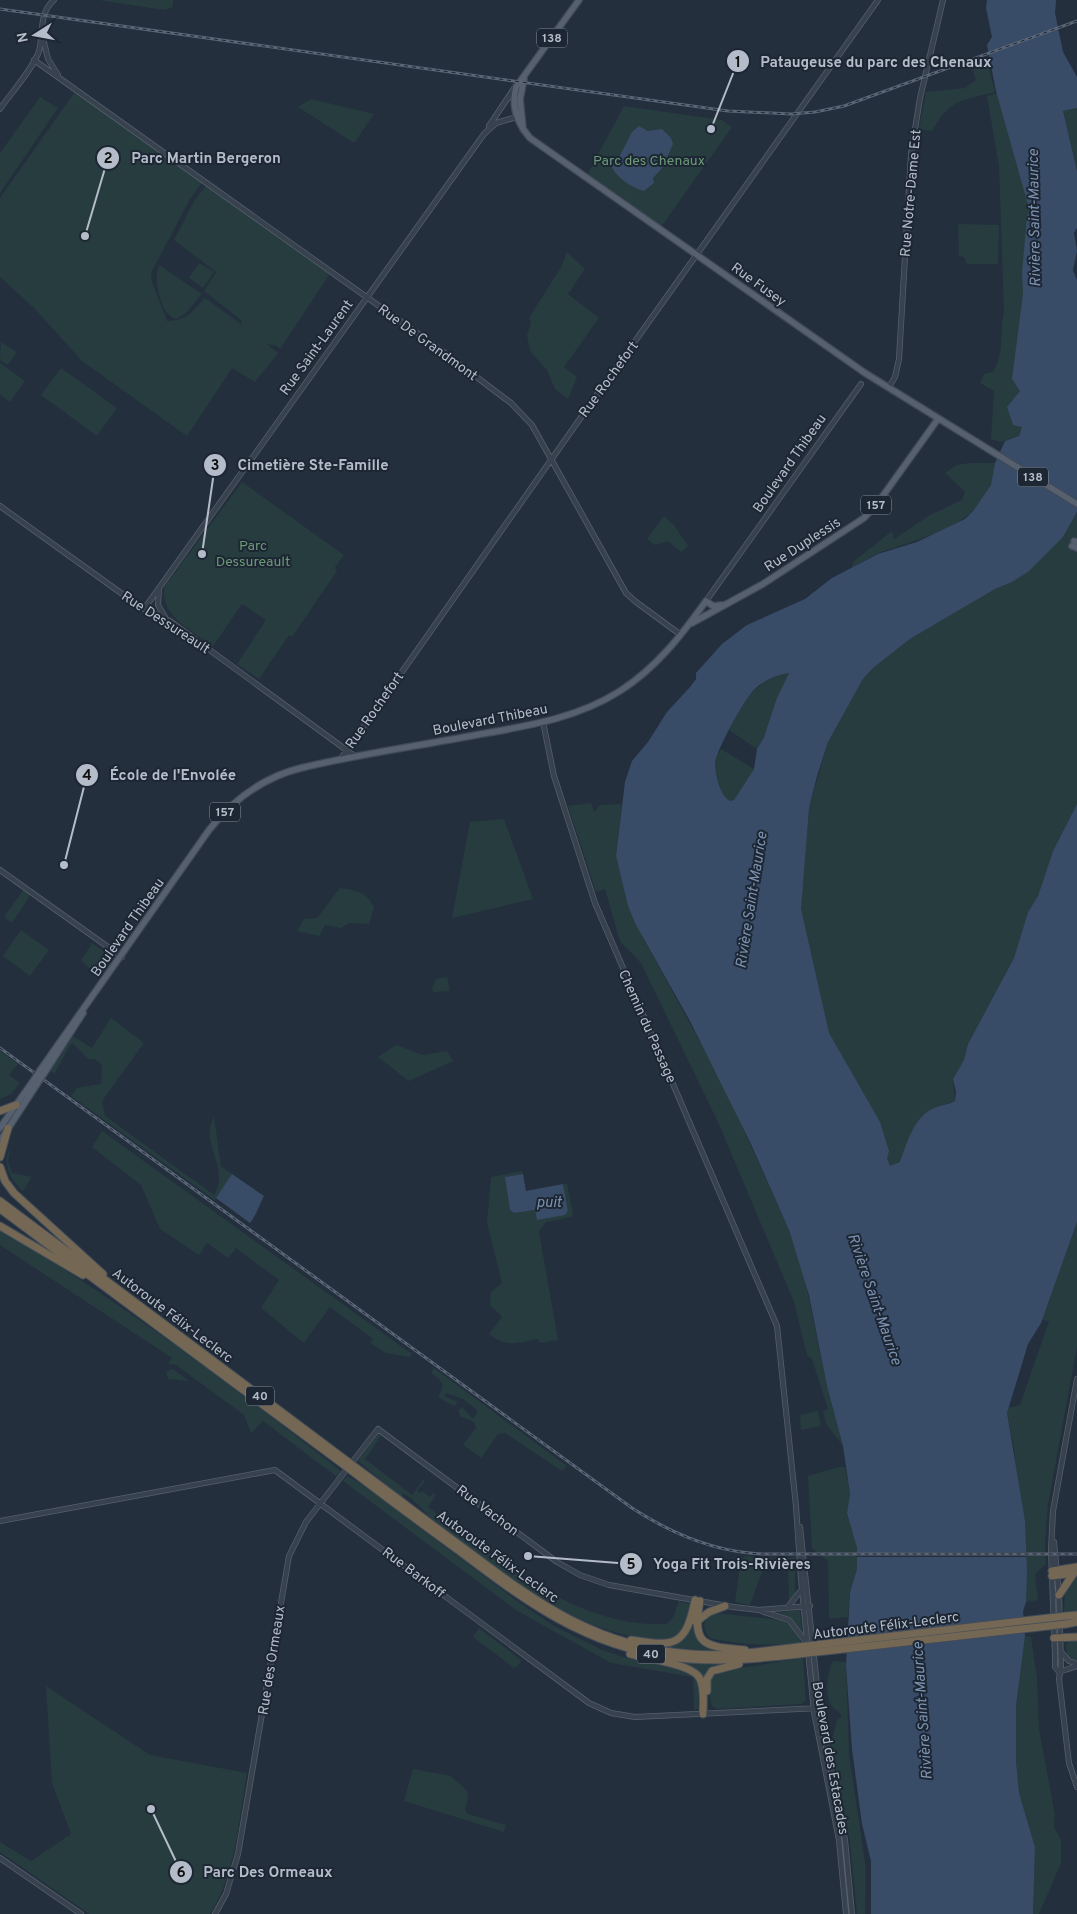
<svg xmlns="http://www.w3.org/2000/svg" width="1077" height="1914" viewBox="0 0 1077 1914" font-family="Overpass,sans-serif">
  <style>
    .green { fill: #263c3f }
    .water { fill: #394c67; fill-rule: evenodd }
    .pier { fill: #242f3e }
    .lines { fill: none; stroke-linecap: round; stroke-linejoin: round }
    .tertiary-casing { stroke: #565f6c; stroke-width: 6 }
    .primary-casing { stroke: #414a57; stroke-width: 8 }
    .motorway-casing { stroke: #434c59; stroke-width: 9 }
    .tertiary { stroke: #38414e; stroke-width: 4.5 }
    .primary { stroke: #56606e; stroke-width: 5.5 }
    .motorway { stroke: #746855; stroke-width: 7 }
    .rail-casing { stroke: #5a6575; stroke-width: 3 }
    .rail { stroke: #1d2633; stroke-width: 1; stroke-dasharray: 4; stroke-linecap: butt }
    .primary-bridge-casing { stroke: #414a57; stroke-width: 8; stroke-linecap: butt }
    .motorway-bridge-casing { stroke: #434c59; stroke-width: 9; stroke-linecap: butt }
    .primary-bridge { stroke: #56606e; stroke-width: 5.5 }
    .motorway-bridge { stroke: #746855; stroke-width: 7 }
    .labels { text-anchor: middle; stroke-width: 4; stroke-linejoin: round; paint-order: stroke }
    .shield { fill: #1d2633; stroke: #878f9c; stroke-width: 1 }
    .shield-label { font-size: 12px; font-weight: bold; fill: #b4bcc9 }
    .park-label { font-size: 14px; fill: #6b9a76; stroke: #1d2633 }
    .street-label { font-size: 14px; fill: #b4bcc9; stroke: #1d2633 }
    .water-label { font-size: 15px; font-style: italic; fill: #7c92b1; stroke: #1d2633 }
    .leader { fill: none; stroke: #b4bcc9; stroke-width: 2 }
    .callout-dot { fill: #b4bcc9; stroke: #1d2633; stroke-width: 2 }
    .mark-label { font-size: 15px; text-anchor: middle; font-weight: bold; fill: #111 }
    .callout-label { font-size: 15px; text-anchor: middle; font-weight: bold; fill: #b4bcc9; stroke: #1d2633; stroke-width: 4; stroke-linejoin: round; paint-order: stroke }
  </style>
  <rect width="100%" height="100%" fill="#242f3e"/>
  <path class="green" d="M99 0H173V7L164 10Z
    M987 62 995 92C961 101 951 98 932 131L919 129 926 92 965 88 976 80 971 64Z
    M77 89 204 180 190 199 151 273 152 282 167 321C186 321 193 311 205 298L242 325 241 320 204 291 216 272 174 240 194 201 208 183 331 272 280 349 277 346 267 344 278 353 255 382 232 368 187 436 82 361 35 309 0 277V198Z
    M999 93 1032 212 1023 395 1007 407 1013 425 1022 426 1019 436 1000 442 991 439 994 391 980 383 984 374 993 372C1005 354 999 332 1004 311L999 166 987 96Z
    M40 97 58 108 0 193V153Z
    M311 99 374 114 354 143 298 107Z
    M624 106 722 120 732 127 661 227 586 177Z
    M1077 108V171L1063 111Z
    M958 224 999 225 998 264H967L964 257 959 256Z
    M567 252 585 269 568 294 599 318 564 367 577 377 568 399 555 389 547 370 530 351 527 335 531 323 529 318 561 267Z
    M199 263 214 272 203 288 189 278Z
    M159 265 202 294 185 314 176 319C160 315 153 278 159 265Z
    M1 342 17 352 8 365 0 360Z
    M0 363 25 381 10 402 0 394Z
    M61 368 117 408 97 436 41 395Z
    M970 463H995C994 470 994 479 991 486 970 531 920 537 879 553 870 557 861 563 852 568L853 562 892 531 894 539 930 515 962 500 965 492 945 473 956 465Z
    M242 482 344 555 335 567 337 571 292 637 289 635 259 679 237 664 266 620 242 604 213 646C193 631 157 615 165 586Z
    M1077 512V804L1053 851 1038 896 1028 912 1014 958 968 1044 964 1060 953 1079 955 1101 934 1108 917 1124 896 1182 680 819 721 749 754 769 742 788 804 854 809 808 828 742 863 679 873 668 910 639 995 589 1012 582 1063 537Z
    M664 516 674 525 688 546 681 552 668 541 655 545 647 539Z
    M789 672C778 697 771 726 757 749L729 730C740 702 758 679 789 672Z
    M591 803 594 812 600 805 622 804 616 856 628 906 643 938 723 1084 789 1230 804 1275 827 1386 843 1446 826 1424 823 1411 828 1409 812 1359 807 1355 794 1302 718 1122 641 963 620 941 605 889 596 892 568 806Z
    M504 819 533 899 452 918 470 822Z
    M26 886 33 891 12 923 4 917Z
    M340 888C357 891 367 891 374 908L369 924 349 923 341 928 325 925 319 936 297 931 304 919 317 918Z
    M21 930 49 950 30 976 3 956Z
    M92 943 113 958 100 977 81 961Z
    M447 977 450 991 433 992 432 988 436 979Z
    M111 1018 144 1043 102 1101 105 1116 214 1195C231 1168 198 1141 214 1117L221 1166 232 1174 215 1200 71 1096 77 1088 101 1084 102 1065 95 1059H88L73 1043 70 1045 55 1073 50 1071 73 1036 92 1048Z
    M396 1045 423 1055 447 1051 453 1061 409 1081 378 1057Z
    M0 1051 18 1064 9 1075 20 1083 11 1094 0 1099Z
    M102 1131 412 1354 410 1357 386 1353 370 1343 373 1339 330 1307 304 1343 261 1308 279 1280 236 1248 228 1258 207 1243 199 1255 160 1229 141 1185 92 1147Z
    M10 1148 8 1162 12 1173 32 1177 23 1191C10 1180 2 1163 10 1148Z
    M522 1171 523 1174 506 1177 510 1210 514 1213 535 1210 537 1220 568 1211 563 1184H567L573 1214 571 1217 546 1222 539 1232 558 1340 540 1343 538 1339C517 1343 506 1348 489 1334L502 1317 490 1305 491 1292 502 1283 487 1223 491 1177Z
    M1077 1222V1347L1048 1504 1045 1544 1046 1564 1035 1574 1038 1600 1026 1602V1577L1014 1448 1007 1413 1008 1408 1020 1405 1049 1321 1042 1320Z
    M0 1230C120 1300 232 1386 341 1471L337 1477 263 1421 251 1433 244 1415 176 1365 168 1364 172 1358 0 1245Z
    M434 1368 567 1466 562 1471 505 1433 498 1434 481 1458 463 1445 476 1428 474 1422 460 1416 458 1410 462 1407 473 1419 478 1411 463 1399 446 1393 444 1396 458 1402 454 1406 439 1398V1395L443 1386 439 1379 431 1373Z
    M173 1369 189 1381 168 1379 166 1372Z
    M818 1411 821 1426 801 1430 800 1415Z
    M378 1434 381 1436 365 1459 412 1495 423 1480 425 1481 417 1491 420 1493 422 1491 430 1497 433 1493 436 1495 428 1507C496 1558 575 1628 666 1624L673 1618 679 1601 684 1603H689C693 1616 685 1632 673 1638 662 1643 648 1639 636 1637 558 1623 495 1566 433 1520 423 1512 415 1498 402 1493L403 1498 358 1461Z
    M839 1467H845L850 1494 847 1513 857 1548 858 1559 857 1569 850 1592 848 1617 829 1619 828 1561 812 1548 808 1476Z
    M347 1476 363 1485 517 1601 554 1626 602 1650 627 1658 686 1671 696 1677 699 1684 698 1708 694 1711 693 1677 611 1663 555 1632 516 1610 343 1481Z
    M745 1556 784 1559 795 1557V1595L789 1602 788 1565 764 1566 750 1605 735 1602 741 1559Z
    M1077 1576V1611L1064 1613 1065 1592Z
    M800 1610 802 1633 791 1619 774 1613Z
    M714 1613 782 1620C792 1624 798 1633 801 1643 771 1646 738 1645 710 1638 701 1629 703 1618 714 1613Z
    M693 1620C694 1641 699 1645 719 1651L662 1647C677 1639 688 1638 693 1620Z
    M479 1628 521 1660 520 1662 523 1660 514 1668 473 1637Z
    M1025 1636 1031 1637 1037 1678 1039 1729 1055 1815 1054 1827 1061 1840V1863L1039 1914H1033L1035 1847 1019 1793 1016 1761V1706Z
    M1070 1640H1077V1660H1072L1067 1655 1066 1645Z
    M803 1658 806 1700 802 1704 717 1709 712 1706C707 1691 707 1677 722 1671Z
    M669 1661 722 1665 710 1669 704 1679 693 1667Z
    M833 1661 846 1662 849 1754 866 1869 865 1914H857L850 1842 831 1744 837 1720 842 1716C839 1712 833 1708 831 1705 824 1694 828 1671 833 1661Z
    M46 1686 150 1755 247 1773C239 1820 236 1873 210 1914H89L0 1852V1842L31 1861 71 1834 52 1783Z
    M413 1769 451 1776 467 1791 468 1798 465 1810 468 1814 506 1825 504 1832 404 1801Z"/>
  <path class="water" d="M987 0H1056L1055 13 1063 52 1077 77V108L1063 111 1077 171V228L1074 233 1077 251 1073 270 1077 280V512L1063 537 1029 571 1012 582 995 589 910 639 873 668 863 679 828 742 817 776 809 808 801 909 829 1033 880 1122 889 1151 887 1159 890 1166 900 1162C907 1143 913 1119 932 1109 939 1105 948 1105 955 1101L956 1092 953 1079 964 1060 968 1044 1014 958 1028 912 1038 896 1053 851 1077 804V1222L1041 1323 1028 1344 1007 1413 1025 1521 1027 1573 1026 1602 1023 1611 1025 1636 1016 1706V1761L1019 1793 1035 1847 1033 1914H871V1861L862 1824 852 1749 846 1666 850 1592 857 1569V1548L847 1513 850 1494 843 1446 827 1386 809 1295 789 1230 750 1142 690 1021 636 925 628 906 616 856 625 782 632 761 648 742 667 712 691 686 696 679V673L722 644 747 625 805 599 832 578 878 554 917 542 965 519 974 510 991 485 995 463 1005 441 1019 436 1022 427 1013 425 1007 407 1020 391 1012 379 1023 294 1022 273 1027 216 1030 212 996 91 987 45 992 37 986 8ZM789 673 777 698 764 737 757 749 754 769 734 800 730 801C720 796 715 774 715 763 716 751 745 697 755 689 763 681 778 674 789 673Z
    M639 126 648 131 662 129 671 138 673 144 663 167 653 178 654 183 644 191C632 188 612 175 610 162L617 161 632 132Z
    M232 1174 264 1196C259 1205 257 1214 250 1223L216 1198Z
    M523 1174 526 1191 563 1184 568 1211 565 1215 537 1220 535 1210 514 1213 510 1210 505 1177Z"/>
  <path class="pier" d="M1027 1552V1557H855V1553Z"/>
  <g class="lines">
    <defs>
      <path id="tertiary" d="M42 34 48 59 58 75
        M34 60 438 348 511 403 532 425 626 593 636 602 681 635
        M0 109C11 93 33 69 39 51 44 33 38 14 54 0
        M489 126 515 87
        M889 387 895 377 899 359 911 154 920 98 943 0
        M0 506 139 606 170 621 356 757
        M159 589 158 605 165 617
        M706 601 861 384
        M144 609 484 134 496 123 520 116
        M543 722 554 776 595 903 777 1326 796 1506 801 1579 814 1712 839 1840 846 1914
        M340 760 596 396 878 0
        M0 870 122 957
        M0 1521 275 1470 589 1703 611 1713 635 1717 820 1708
        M800 1527 820 1713 845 1840 852 1914
        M1054 1542 1059 1595 1061 1666 1059 1679 1069 1763 1077 1787
        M787 1608 802 1589
        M761 1611 789 1620 806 1642
        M1061 1652 1069 1661 1077 1664
        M1059 1672 1055 1667V1655L1051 1550 1053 1511 1077 1379
        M1059 1672 1077 1666
        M0 1858 81 1914
        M215 1914 226 1894 238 1854 289 1556 306 1522 378 1429 557 1562 580 1575 609 1585 733 1607 759 1610 810 1606"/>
      <path id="primary" d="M579 0 516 87C511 106 517 123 530 138L865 373 1077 504
        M523 129 520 99 524 79
        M1074 541 1077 542
        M1072 546 1077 548
        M692 623 763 584 864 518 877 504 938 419
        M41 1069 209 830C233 800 264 777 301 768 359 754 418 746 476 735 526 726 576 719 620 691 656 668 681 636 706 601L713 606 722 605
        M45 1072 83 1013
        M0 1128 33 1081
        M0 1141 37 1084"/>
      <path id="motorway" d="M0 1111 16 1105
        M0 1157 8 1128
        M0 1167 5 1181 14 1193 103 1274
        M0 1201 347 1461
        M0 1209 344 1465
        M0 1226 83 1275
        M355 1467C392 1494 428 1522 465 1549 538 1604 597 1647 692 1654 727 1657 763 1651 798 1647
        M352 1471C388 1499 425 1526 462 1553 528 1603 585 1645 670 1657 713 1663 756 1659 799 1654
        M1052 1571 1077 1567
        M1052 1576 1074 1573
        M1059 1595 1074 1573
        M700 1601C691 1647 705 1646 745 1650
        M1066 1616 1077 1615
        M696 1622 709 1612 725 1606
        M1066 1624 1077 1622
        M1054 1638 1077 1637
        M631 1640C674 1647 686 1647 695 1600
        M630 1654C646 1659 694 1664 700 1679 705 1689 703 1704 703 1714
        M707 1691V1679L712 1671 739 1664"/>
    </defs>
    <use href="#tertiary" class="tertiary-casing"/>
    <use href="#primary" class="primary-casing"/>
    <use href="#motorway" class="motorway-casing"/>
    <use href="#tertiary" class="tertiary"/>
    <use href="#primary" class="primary"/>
    <use href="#motorway" class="motorway"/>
    <defs>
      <path id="rail" d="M0 9 728 111 791 114 815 112 844 106 1077 21
        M0 1048 632 1508C672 1534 714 1552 762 1554H1077"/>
    </defs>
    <use href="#rail" class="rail-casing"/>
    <use href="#rail" class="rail"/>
    <defs>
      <path id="primary-bridge" d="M33 1081 41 1069
        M37 1084 45 1072"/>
      <path id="motorway-bridge" d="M347 1461 355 1467
        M344 1465 352 1471
        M798 1647 1066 1616
        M799 1654 1066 1624"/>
    </defs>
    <use href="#primary-bridge" class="primary-bridge-casing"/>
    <use href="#motorway-bridge" class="motorway-bridge-casing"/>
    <use href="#primary-bridge" class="primary-bridge"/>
    <use href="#motorway-bridge" class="motorway-bridge"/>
  </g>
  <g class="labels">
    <g class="shield">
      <rect x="537" y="28.5" width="30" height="19" rx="4"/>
      <rect x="1018" y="467.5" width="30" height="19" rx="4"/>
      <rect x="861" y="495.5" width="30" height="19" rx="4"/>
      <rect x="210" y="802.5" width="30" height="19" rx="4"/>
      <rect x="246" y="1386.5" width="28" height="19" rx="4"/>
      <rect x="637" y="1644.5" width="28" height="19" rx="4"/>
    </g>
    <g class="shield-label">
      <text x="552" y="42">138</text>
      <text x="1033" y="481">138</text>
      <text x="876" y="509">157</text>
      <text x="225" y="816">157</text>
      <text x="260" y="1400">40</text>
      <text x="651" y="1658">40</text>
    </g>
    <g class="park-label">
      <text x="649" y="165">Parc des Chenaux</text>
      <text x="253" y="550">Parc<tspan x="253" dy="16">Dessureault</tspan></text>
    </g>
    <g class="street-label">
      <text transform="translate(910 193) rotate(-85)" y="5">Rue Notre-Dame Est</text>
      <text transform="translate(759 284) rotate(36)" y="5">Rue Fusey</text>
      <text transform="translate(428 342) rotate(36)" y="5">Rue De Grandmont</text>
      <text transform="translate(316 347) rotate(-54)" y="5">Rue Saint-Laurent</text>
      <text transform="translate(608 379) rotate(-54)" y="5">Rue Rochefort</text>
      <text transform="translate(789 463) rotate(-55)" y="5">Boulevard Thibeau</text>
      <text transform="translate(802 544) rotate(-33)" y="5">Rue Duplessis</text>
      <text transform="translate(166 622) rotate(33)" y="5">Rue Dessureault</text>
      <text transform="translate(374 710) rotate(-55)" y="5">Rue Rochefort</text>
      <text transform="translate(490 719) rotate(-11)" y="5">Boulevard Thibeau</text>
      <text transform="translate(127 927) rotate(-55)" y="5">Boulevard Thibeau</text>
      <text transform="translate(648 1026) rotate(66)" y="5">Chemin du Passage</text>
      <text transform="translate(173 1315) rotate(37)" y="5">Autoroute Félix-Leclerc</text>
      <text transform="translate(488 1510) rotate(37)" y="5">Rue Vachon</text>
      <text transform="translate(498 1556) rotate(36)" y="5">Autoroute Félix-Leclerc</text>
      <text transform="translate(414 1572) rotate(37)" y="5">Rue Barkoff</text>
      <text transform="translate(886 1625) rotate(-7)" y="5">Autoroute Félix-Leclerc</text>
      <text transform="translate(271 1660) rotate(-81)" y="5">Rue des Ormeaux</text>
      <text transform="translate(831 1758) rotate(80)" y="5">Boulevard des Estacades</text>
    </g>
    <g class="water-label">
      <text transform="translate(1034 218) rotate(-91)" y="5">Rivière Saint-Maurice</text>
      <text transform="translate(751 900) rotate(-81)" y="5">Rivière Saint-Maurice</text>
      <text x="549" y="1207">puit</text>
      <text transform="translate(875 1299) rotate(71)" y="5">Rivière Saint-Maurice</text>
      <text transform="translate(922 1711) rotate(-94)" y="5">Rivière Saint-Maurice</text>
    </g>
  </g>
  <path class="leader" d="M711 129L738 61M85 236L108 158M202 554L215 465M64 865L87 775M528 1556L631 1564M151 1809L181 1872"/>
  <g class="callout-dot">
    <circle cx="711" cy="129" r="5"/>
    <circle cx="85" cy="236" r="5"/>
    <circle cx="202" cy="554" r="5"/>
    <circle cx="64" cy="865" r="5"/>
    <circle cx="528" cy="1556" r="5"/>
    <circle cx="151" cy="1809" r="5"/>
    <circle cx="738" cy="61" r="12"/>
    <circle cx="108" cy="158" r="12"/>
    <circle cx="215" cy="465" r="12"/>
    <circle cx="87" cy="775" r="12"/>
    <circle cx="631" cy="1564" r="12"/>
    <circle cx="181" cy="1872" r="12"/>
  </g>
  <g class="mark-label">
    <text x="738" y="67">1</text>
    <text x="108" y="163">2</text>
    <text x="215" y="470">3</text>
    <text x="87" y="780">4</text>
    <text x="631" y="1569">5</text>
    <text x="181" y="1877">6</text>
  </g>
  <g class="callout-label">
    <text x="876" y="67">Pataugeuse du parc des Chenaux</text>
    <text x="206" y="163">Parc Martin Bergeron</text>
    <text x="313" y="470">Cimetière Ste-Famille</text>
    <text x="173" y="780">École de l'Envolée</text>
    <text x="732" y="1569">Yoga Fit Trois-Rivières</text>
    <text x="268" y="1877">Parc Des Ormeaux</text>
  </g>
  <g transform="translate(35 35) rotate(259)" stroke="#1d2633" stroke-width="4" paint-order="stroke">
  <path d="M0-4L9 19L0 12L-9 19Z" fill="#b4bcc9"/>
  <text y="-8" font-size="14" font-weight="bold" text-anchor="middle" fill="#b4bcc9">N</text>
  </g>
</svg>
